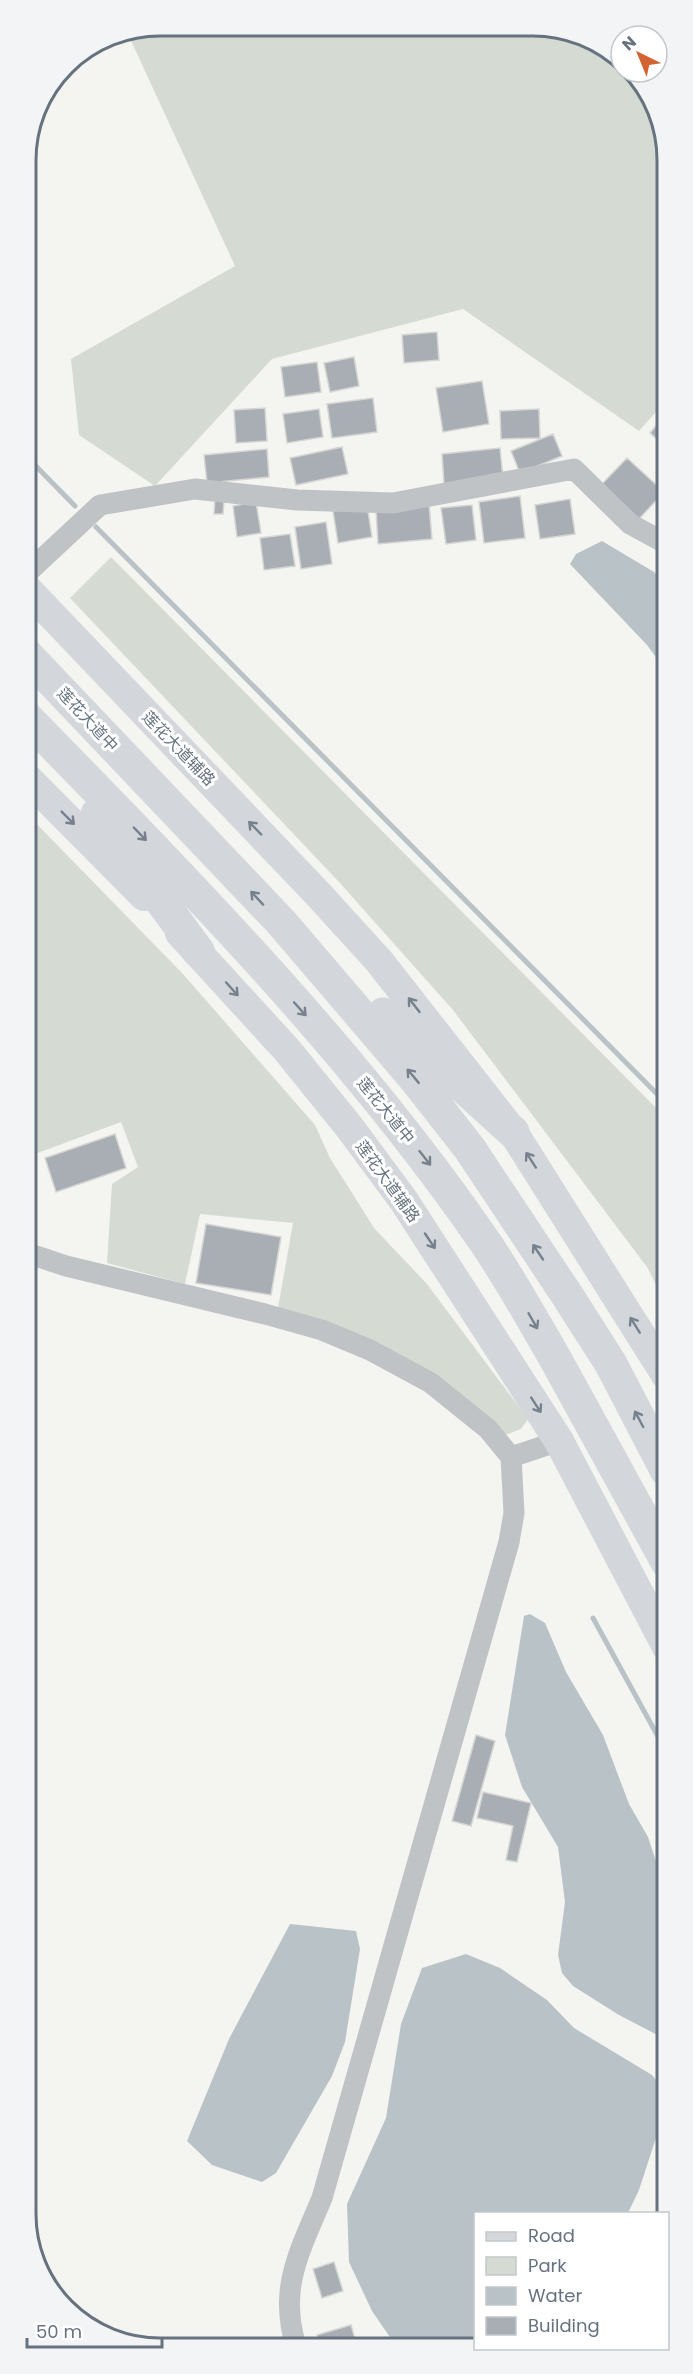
<svg xmlns="http://www.w3.org/2000/svg" width="693" height="2374" viewBox="0 0 693 2374" font-family="Poppins,'Noto Sans SC',sans-serif">
  <style>
    .green { fill: #d5dbd2 }
    .water { fill: #b9c3c7 }
    .lines { fill: none; stroke-linecap: round; stroke-linejoin: round }
    .stream { stroke: #b9c3c7; stroke-width: 5 }
    .building { fill: #a9aeb4; stroke: #d5d5d3; stroke-width: 1.5 }
    .street { stroke: #c0c3c6; stroke-width: 21 }
    .secondary { stroke: #d3d7db; stroke-width: 30 }
    .primary { stroke: #d3d7db; stroke-width: 33 }
    .oneway { stroke: #76818d }
    .labels { text-anchor: middle; stroke-width: 6; stroke-linejoin: round; paint-order: stroke }
    .street-label { font-size: 16px; fill: #66727f; stroke: #fff }
    .rim { fill: none; stroke: #66727f; stroke-width: 3 }
  </style>
  <rect width="100%" height="100%" fill="#f4f4f1"/>
  <path class="green" d="M160 26 559 28 621 61V72H632L665 134V402L639 431 463 309 272 359 155 486 79 435 71 359 235 266 127 32Z
    M111 557 666 1118V1304L647 1267 453 1010 339 882 70 598Z
    M26 813 183 974 315 1125 330 1158 374 1228 427 1284 528 1419 521 1429 505 1435 278 1308 293 1223 200 1214 185 1284 107 1263 112 1184 138 1167 121 1122 27 1157Z"/>
  <path class="water" d="M602 541 654 572 665 584 666 671 647 645 570 564 576 554Z
    M530 1614 545 1623 566 1672 603 1735 629 1804 648 1837 667 1895V2040L619 2015 573 1986 562 1973 558 1955 565 1902 558 1847 522 1787 505 1735 524 1616Z
    M290 1924 356 1931 360 1949 345 2042 332 2076 276 2173 262 2182 212 2165 187 2141 229 2039Z
    M466 1954 500 1968 547 2000 574 2028 652 2075 663 2089 666 2107 639 2190 628 2213 476 2214 475 2346H396L372 2311 349 2262 347 2204 386 2118 401 2024 422 1968Z"/>
  <g class="lines">
    <path class="stream" d="M26 456 75 506
      M96 527 666 1103
      M593 1618 667 1753"/>
  </g>
  <path class="building" d="M437 332 439 360 404 363 402 335Z
    M354 357 359 386 330 392 324 363Z
    M317 362 321 392 285 397 281 367Z
    M482 381 489 424 443 432 436 388Z
    M373 398 377 432 332 438 327 404Z
    M265 408 267 441 236 443 234 410Z
    M319 409 323 437 287 443 283 414Z
    M539 409 540 438 501 439 500 411Z
    M665 415V446L650 433Z
    M553 434 562 456 520 473 511 451Z
    M342 447 348 474 296 485 290 458Z
    M500 448 503 478 444 484 442 454Z
    M267 449 269 477 207 483 204 455Z
    M627 458 664 492 639 519 602 484Z
    M520 496 525 538 484 543 479 502Z
    M215 499 224 500 223 514H214Z
    M570 499 575 534 540 539 535 505Z
    M256 502 261 533 237 537 233 506Z
    M429 504 432 539 378 544 376 509Z
    M367 505 372 537 338 543 333 511Z
    M472 505 476 540 446 544 441 508Z
    M326 522 332 564 301 569 295 527Z
    M290 534 295 566 264 570 260 538Z
    M115 1134 126 1168 56 1192 45 1158Z
    M206 1224 281 1237 271 1295 196 1283Z
    M476 1735 495 1741 471 1826 452 1821Z
    M483 1792 531 1803 517 1862 506 1860 513 1826 477 1818Z
    M334 2262 343 2291 322 2298 313 2269Z
    M351 2325 357 2346H320L317 2335Z"/>
  <g class="lines">
    <path class="street" d="M26 574 100 505 195 489 297 500 393 503 574 469 630 524 665 543
      M27 1253 66 1266 265 1314 322 1330 370 1350 431 1383 488 1429 511 1457 559 1441
      M296 2346C278 2288 300 2251 322 2198L509 1542 514 1513 511 1457"/>
    <path class="secondary" d="M26 588 318 894 379 961 513 1132 666 1375
      M26 777 144 896
      M180 933 287 1050 350 1128 404 1201 559 1441 667 1647"/>
    <path class="primary" d="M26 654 281 922 416 1080 470 1149 567 1295 611 1364 666 1470
      M26 717C189 884 355 1052 487 1245 512 1282 534 1322 556 1360 593 1427 630 1495 667 1562
      M97 814 198 951
      M383 1014 513 1132"/>
  </g>
  <defs><path id="oneway-shaft" d="M-6 0H5M1.5-3L5.5 0L1.5 3" fill="none" stroke-width="1.6" stroke-linecap="round" stroke-linejoin="round" transform="scale(1.5)"/></defs>
  <g class="oneway">
    <use href="#oneway-shaft" transform="translate(68 818) rotate(45)"/>
    <use href="#oneway-shaft" transform="translate(255 828) rotate(-134)"/>
    <use href="#oneway-shaft" transform="translate(140 834) rotate(46)"/>
    <use href="#oneway-shaft" transform="translate(257 898) rotate(-133)"/>
    <use href="#oneway-shaft" transform="translate(232 989) rotate(48)"/>
    <use href="#oneway-shaft" transform="translate(414 1005) rotate(-128)"/>
    <use href="#oneway-shaft" transform="translate(300 1009) rotate(48)"/>
    <use href="#oneway-shaft" transform="translate(413 1076) rotate(-130)"/>
    <use href="#oneway-shaft" transform="translate(425 1158) rotate(52)"/>
    <use href="#oneway-shaft" transform="translate(531 1160) rotate(-123)"/>
    <use href="#oneway-shaft" transform="translate(430 1241) rotate(56)"/>
    <use href="#oneway-shaft" transform="translate(538 1252) rotate(-124)"/>
    <use href="#oneway-shaft" transform="translate(533 1321) rotate(60)"/>
    <use href="#oneway-shaft" transform="translate(635 1325) rotate(-122)"/>
    <use href="#oneway-shaft" transform="translate(536 1405) rotate(57)"/>
    <use href="#oneway-shaft" transform="translate(639 1419) rotate(-118)"/>
  </g>
  <g class="labels">
    <g class="street-label">
      <text transform="translate(88 719) rotate(47)" y="6">莲花大道中</text>
      <text transform="translate(179 748) rotate(46)" y="6">莲花大道辅路</text>
      <text transform="translate(386 1110) rotate(51)" y="6">莲花大道中</text>
      <text transform="translate(388 1181) rotate(54)" y="6">莲花大道辅路</text>
    </g>
  </g>
  <path d="M0 0H693V2374H0ZM160 36H533A124 124 0 0 1 657 160V2214A124 124 0 0 1 533 2338H160A124 124 0 0 1 36 2214V160A124 124 0 0 1 160 36Z" fill="#f3f4f5" fill-rule="evenodd"/>
  <path class="rim" d="M160 36H533A124 124 0 0 1 657 160V2214A124 124 0 0 1 533 2338H160A124 124 0 0 1 36 2214V160A124 124 0 0 1 160 36Z"/>
  <rect x="474" y="2212" width="195" height="138" fill="#ffffff" stroke="#c2c7cc" stroke-width="1.5"/>
  <rect x="486" y="2232" width="30" height="9" fill="#d3d7db" stroke="#c2c7cc" stroke-width="1.5"/>
  <text x="528" y="2242" font-size="18" fill="#66727f">Road</text>
  <rect x="486" y="2257" width="30" height="18" fill="#d5dbd2" stroke="#c2c7cc" stroke-width="1.5"/>
  <text x="528" y="2272" font-size="18" fill="#66727f">Park</text>
  <rect x="486" y="2287" width="30" height="18" fill="#b9c3c7" stroke="#c2c7cc" stroke-width="1.5"/>
  <text x="528" y="2302" font-size="18" fill="#66727f">Water</text>
  <rect x="486" y="2317" width="30" height="18" fill="#a9aeb4" stroke="#c2c7cc" stroke-width="1.5"/>
  <text x="528" y="2332" font-size="18" fill="#66727f">Building</text>
  <g transform="translate(639 54) rotate(317)"><circle r="28" fill="#ffffff" stroke="#c2c7cc" stroke-width="1.5"/>
  <path d="M0-4.5L10 22L0 15L-10 22Z" fill="#d46331"/>
  <text y="-9" font-size="16" font-weight="bold" text-anchor="middle" fill="#66727f">N</text>
  </g>
  <path d="M27 2338v9h135v-9" fill="none" stroke="#66727f" stroke-width="3"/>
  <text x="36" y="2338" font-size="18" fill="#66727f" stroke="#ffffff" stroke-width="4.5" paint-order="stroke">50 m</text>
</svg>
